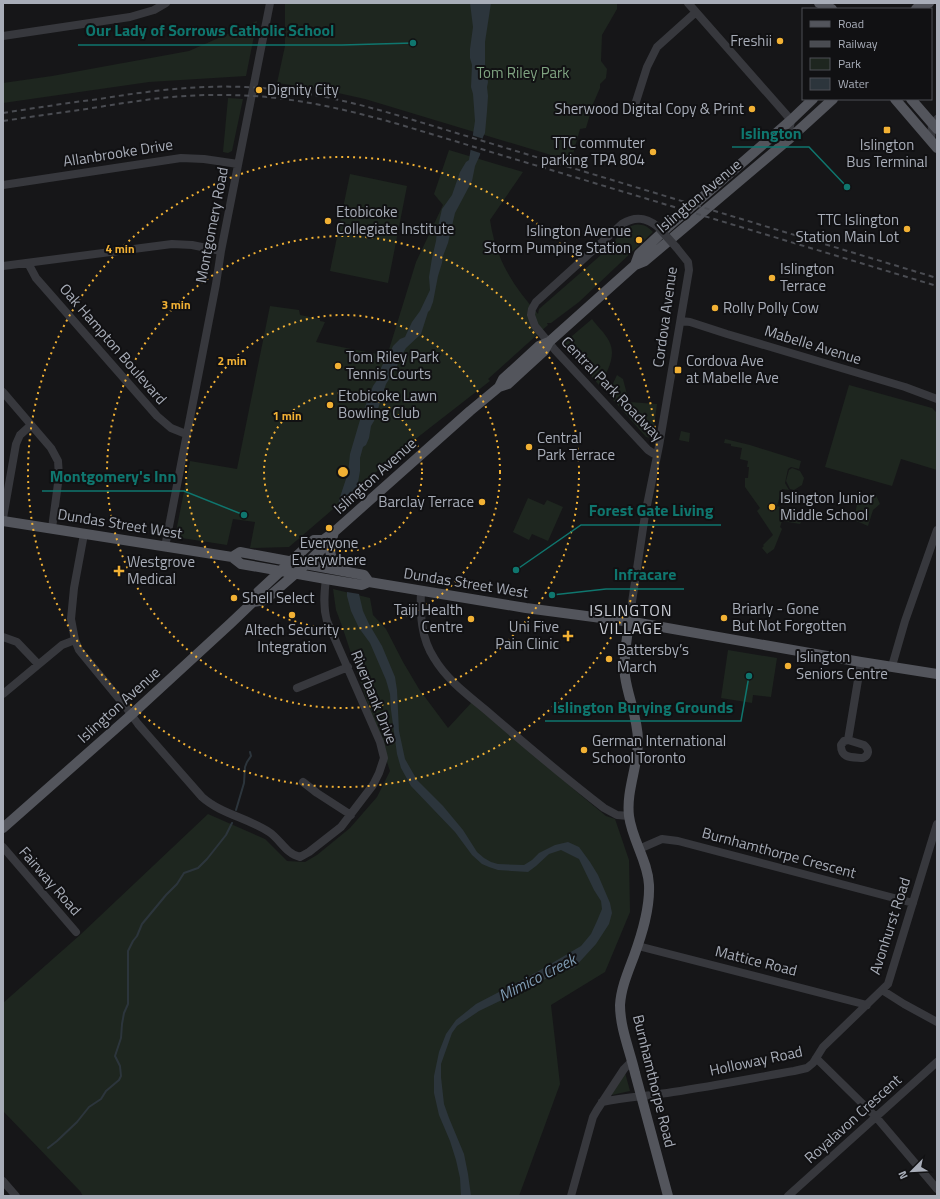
<svg xmlns="http://www.w3.org/2000/svg" width="940" height="1199" viewBox="0 0 940 1199" font-family="'Titillium Web',sans-serif">
  <style>
    .green { fill: #1e261f }
    .water { fill: #2c353c }
    .pier { fill: #161618 }
    .lines { fill: none; stroke-linecap: round; stroke-linejoin: round }
    .stream { stroke: #2c353c; stroke-width: 2 }
    .minor { stroke: #37383d; stroke-width: 8 }
    .major { stroke: #53555c; stroke-width: 10 }
    .rail { stroke: #4a4c52; stroke-width: 2; stroke-dasharray: 5 4; stroke-linecap: butt }
    .minor-bridge { stroke: #37383d; stroke-width: 8 }
    .ring { fill: none; stroke: #f2b134; stroke-width: 2; stroke-dasharray: 2 4 }
    .poi-dot { fill: #f2b134; stroke: #111113; stroke-width: 1.5 }
    .labels { text-anchor: middle; stroke-width: 4; stroke-linejoin: round; paint-order: stroke }
    .poi-label { font-size: 15px; fill: #a8adb8; stroke: #111113; text-anchor: start }
    .park-label { font-size: 15px; fill: #7fa381; stroke: #111113 }
    .street-label { font-size: 15px; fill: #a8adb8; stroke: #111113 }
    .neighbourhood-label { font-size: 16px; letter-spacing: 1px; fill: #c9ccd4; stroke: #111113 }
    .water-label { font-size: 16px; font-style: italic; fill: #7f9bb3; stroke: #111113 }
    .centre { fill: #f2b134; stroke: #111113; stroke-width: 2 }
    .ring-label { font-size: 12px; text-anchor: middle; font-weight: bold; fill: #f2b134; stroke: #111113; stroke-width: 4; stroke-linejoin: round; paint-order: stroke }
    .leader { fill: none; stroke: #0f766e; stroke-width: 1.5 }
    .callout-dot { fill: #0f766e; stroke: #111113; stroke-width: 1.5 }
    .callout-label { font-size: 16px; text-anchor: middle; font-weight: bold; fill: #0f766e; stroke: #111113; stroke-width: 4; stroke-linejoin: round; paint-order: stroke }
  </style>
  <rect width="100%" height="100%" fill="#161618"/>
  <path class="green" d="M285 3H617V9L602 35 601 61 607 69 606 78 600 84V88L593 104 586 128 580 129 571 161 365 99 320 89 277 83 285 46Z
    M257 21 246 76 149 82 3 103V83L52 76 189 51Z
    M228 98 243 99 232 151 228 153 223 152Z
    M449 150 523 172 490 220C496 260 512 284 538 314L539 309 609 248C616 239 628 221 642 225 646 225 650 229 653 232L579 302 551 323H547L548 325 488 379 490 381 404 448 289 547 250 548 255 522 233 519 227 545 175 537 190 461 237 469 270 306 299 310 300 315 320 319V321L325 322 316 342 387 356 416 262 443 205 434 194Z
    M350 174 407 186 388 283 330 271Z
    M592 319C597 326 605 333 609 341 617 356 607 373 599 385L564 345 565 342Z
    M617 375 623 379 629 402 657 404 653 434 650 438 646 437 608 394Z
    M849 385 932 408 937 413V470L901 459 892 486 825 467Z
    M681 431 690 433 689 442 679 440Z
    M725 439 750 445 801 461 799 469 791 467 788 469 785 483 789 490 782 489 777 506 804 516 800 524 782 521 780 527 782 529 774 549 767 554 762 548 764 546 763 545 773 535 757 511 760 508 745 487V478H748L749 467H747L748 461 740 459 742 448 731 446V444L724 443Z
    M792 468 800 471 804 478 802 485 794 490 790 489 786 481 789 470Z
    M876 495 880 504 873 510 868 526 854 520 858 499 868 500Z
    M528 498 544 505 547 500 563 507 548 541 532 534 529 540 513 532Z
    M333 589 370 598 373 615 386 629 403 662 419 689 448 728 472 702 583 797 606 816 615 819 629 860 630 912 605 972 551 1005 560 1084 519 1196H83L80 1191 3 1111V1003L80 935 208 814 265 839 287 861 305 862 317 855 350 828 377 797 390 771 342 626 336 610Z
    M728 650 777 658 771 697 753 695 752 703 721 698Z
    M624 1069 630 1091 612 1095 609 1092Z"/>
  <path class="water" d="M470 3H491L485 42V64L488 82 487 87 488 96 487 111 485 133 483 137 480 155 475 166 472 181 455 213 448 243 443 256 442 263 438 276 433 302 430 310 428 312 421 334 406 348 398 362 397 367 386 384 374 421 371 426 369 438 366 445 363 447 360 458V471L356 494V501L339 515 338 507 339 500 348 473 350 454 360 420 373 386 380 376 381 368 384 362 387 360 393 346 400 339 405 337 412 322 420 311 430 290 429 277 432 258 436 241 437 231 442 209 452 195 460 172 466 162 469 160 475 121 473 94 471 87 472 65 470 58V49L473 27Z
    M347 592 359 594 363 611 369 624 382 646 395 677 397 690 399 731 405 759 417 780 443 806 463 830 477 852 484 858 491 862 498 864 524 865 532 860 539 853 555 845 568 842 579 847 590 862 598 875 610 903 612 913 609 924 596 944 574 968 558 973 537 983 527 984 506 998 479 1011 457 1026 452 1033 441 1064V1077L444 1104 449 1118 464 1154 468 1174 471 1196H461L460 1178 456 1160 450 1141 439 1115 434 1093V1076L439 1052 446 1034 456 1020 476 1004 537 972 581 946 591 934 597 921 602 909 601 901 594 890 579 859 561 850 549 854 536 866 528 872 498 870 489 867 482 864 472 855 455 832 411 786 401 768 397 754 391 710 390 694 386 680 370 643 359 628 351 611 347 596Z"/>
  <path class="pier" d="M471 135 484 139 483 154 468 149Z"/>
  <g class="lines">
    <path class="stream" d="M236 810 244 783 245 767 247 762 251 756 250 752
      M48 1148 57 1141 77 1122 89 1107 101 1099 106 1091 119 1080 121 1076 120 1066 115 1056 121 1038 122 1024 124 1013 128 1004V951L133 941 137 936 142 924 166 895 177 884 184 873 198 868 207 859 226 835 232 823"/>
    <path class="minor" d="M688 3 791 120 788 140
      M3 36 130 17 154 10 166 3
      M633 111 647 67 657 47 696 12
      M931 141 932 124 937 119
      M3 185 181 158 204 159 238 164
      M28 263 36 278 157 416 171 428 186 434
      M3 266 172 244 192 245 221 251
      M681 321 690 322 727 334 905 387 937 399
      M3 392 51 448 58 461 59 476 52 528
      M656 455 648 450 555 350 535 326 531 315 532 309 536 302 622 224C635 216 646 217 658 227
      M3 518 16 444 20 435 31 425
      M84 534 74 588 71 619 75 640 79 650 125 706 138 724 202 797C221 814 248 818 269 832 280 839 286 854 300 857L309 852 341 827 373 785 379 773 384 758 380 742 327 621C323 607 324 594 326 579
      M165 547 216 284 221 251 270 3
      M421 591C420 614 421 638 434 658 447 680 468 695 487 711 525 744 564 777 604 808L617 815 629 816
      M629 622 645 515 659 446 689 270 688 262 676 247
      M3 637 17 642 38 664
      M892 666 905 621 937 530
      M297 688 348 667
      M3 694 62 645 75 640
      M848 740 861 662
      M848 740 864 745C870 750 869 755 863 758 852 757 841 759 841 745L844 741Z
      M303 782 317 793 351 815
      M3 847 76 932
      M639 849 662 839 678 841 913 903
      M638 946 867 1005
      M882 990 904 1004 937 1022
      M816 1058 876 1117 937 1189
      M602 1102C626 1097 649 1096 673 1092 713 1086 754 1078 794 1071L807 1068 813 1063 823 1047 888 984 937 824
      M3 1181 16 1196
      M571 1196 593 1117 597 1110 624 1069 632 1061
      M788 1196 937 1062"/>
    <path class="major" d="M819 3 832 9
      M916 9 919 6 929 3
      M895 99 937 148
      M911 99 937 129
      M635 265 639 254 667 228 791 120 813 99
      M499 387 503 379 539 346 549 342 635 265 645 261 788 140 833 99
      M3 521 232 557 241 564 326 579 362 585 369 582 526 608 639 623 861 662 937 674
      M334 532C329 549 327 559 342 570
      M232 557 240 552 364 575 369 582
      M253 602 265 600 295 574 321 550 323 540
      M629 622C627 639 623 658 625 676 628 698 638 718 638 741 638 766 626 791 629 816 632 840 648 861 649 885 650 909 642 934 634 956 628 972 621 988 620 1005 620 1028 630 1051 635 1073 646 1114 657 1155 668 1196
      M3 828 131 715 231 623 253 602 258 592 314 540H323L334 532 470 411 499 387 508 384 521 372 544 351 549 342"/>
    <path class="rail" d="M3 113C35 108 67 103 99 99 148 91 196 85 245 87 298 89 349 101 400 116L937 278
      M3 121C35 116 67 112 99 107 141 100 183 94 225 95 285 95 341 108 398 124L937 286"/>
    <path class="minor-bridge" d="M658 227 676 247"/>
  </g>
  <g class="ring">
    <circle cx="343" cy="472" r="79"/>
    <circle cx="343" cy="472" r="157"/>
    <circle cx="343" cy="472" r="236"/>
    <circle cx="343" cy="472" r="315"/>
  </g>
  <g class="poi-dot">
    <circle cx="780" cy="41" r="4"/>
    <circle cx="259" cy="90" r="4"/>
    <circle cx="752" cy="109" r="4"/>
    <rect x="883" y="126" width="8" height="8" rx="2"/>
    <circle cx="653" cy="152" r="4"/>
    <circle cx="328" cy="221" r="4"/>
    <circle cx="907" cy="229" r="4"/>
    <circle cx="639" cy="240" r="4"/>
    <circle cx="772" cy="278" r="4"/>
    <circle cx="715" cy="308" r="4"/>
    <circle cx="338" cy="366" r="4"/>
    <rect x="674" y="366" width="8" height="8" rx="2"/>
    <circle cx="330" cy="405" r="4"/>
    <circle cx="529" cy="447" r="4"/>
    <circle cx="482" cy="502" r="4"/>
    <circle cx="772" cy="507" r="4"/>
    <circle cx="329" cy="528" r="4"/>
    <path d="M117 565h4v4h4v4h-4v4h-4v-4h-4v-4h4z"/>
    <circle cx="234" cy="598" r="4"/>
    <circle cx="292" cy="615" r="4"/>
    <circle cx="724" cy="618" r="4"/>
    <circle cx="471" cy="619" r="4"/>
    <path d="M566 630h4v4h4v4h-4v4h-4v-4h-4v-4h4z"/>
    <circle cx="609" cy="659" r="4"/>
    <circle cx="788" cy="666" r="4"/>
    <circle cx="584" cy="750" r="4"/>
  </g>
  <g class="labels">
    <g class="poi-label">
      <text x="772" y="46" text-anchor="end">Freshii</text>
      <text x="267" y="95">Dignity City</text>
      <text x="744" y="114" text-anchor="end">Sherwood Digital Copy &amp; Print</text>
      <text x="645" y="148" text-anchor="end">TTC commuter<tspan x="645" dy="17">parking TPA 804</tspan></text>
      <text x="887" y="150" text-anchor="middle">Islington<tspan x="887" dy="17">Bus Terminal</tspan></text>
      <text x="336" y="217">Etobicoke<tspan x="336" dy="17">Collegiate Institute</tspan></text>
      <text x="899" y="225" text-anchor="end">TTC Islington<tspan x="899" dy="17">Station Main Lot</tspan></text>
      <text x="631" y="236" text-anchor="end">Islington Avenue<tspan x="631" dy="17">Storm Pumping Station</tspan></text>
      <text x="780" y="274">Islington<tspan x="780" dy="17">Terrace</tspan></text>
      <text x="723" y="313">Rolly Polly Cow</text>
      <text x="346" y="362">Tom Riley Park<tspan x="346" dy="17">Tennis Courts</tspan></text>
      <text x="686" y="366">Cordova Ave<tspan x="686" dy="17">at Mabelle Ave</tspan></text>
      <text x="338" y="401">Etobicoke Lawn<tspan x="338" dy="17">Bowling Club</tspan></text>
      <text x="537" y="443">Central<tspan x="537" dy="17">Park Terrace</tspan></text>
      <text x="780" y="503">Islington Junior<tspan x="780" dy="17">Middle School</tspan></text>
      <text x="474" y="507" text-anchor="end">Barclay Terrace</text>
      <text x="329" y="548" text-anchor="middle">Everyone<tspan x="329" dy="17">Everywhere</tspan></text>
      <text x="127" y="567">Westgrove<tspan x="127" dy="17">Medical</tspan></text>
      <text x="242" y="603">Shell Select</text>
      <text x="732" y="614">Briarly - Gone<tspan x="732" dy="17">But Not Forgotten</tspan></text>
      <text x="463" y="615" text-anchor="end">Taiji Health<tspan x="463" dy="17">Centre</tspan></text>
      <text x="559" y="632" text-anchor="end">Uni Five<tspan x="559" dy="17">Pain Clinic</tspan></text>
      <text x="292" y="635" text-anchor="middle">Altech Security<tspan x="292" dy="17">Integration</tspan></text>
      <text x="617" y="655">Battersby’s<tspan x="617" dy="17">March</tspan></text>
      <text x="796" y="662">Islington<tspan x="796" dy="17">Seniors Centre</tspan></text>
      <text x="592" y="746">German International<tspan x="592" dy="17">School Toronto</tspan></text>
    </g>
    <g class="park-label">
      <text x="523" y="78">Tom Riley Park</text>
    </g>
    <g class="street-label">
      <text transform="translate(118 153) rotate(-9)" y="5">Allanbrooke Drive</text>
      <text transform="translate(699 196) rotate(-40)" y="5">Islington Avenue</text>
      <text transform="translate(212 225) rotate(-79)" y="5">Montgomery Road</text>
      <text transform="translate(665 317) rotate(-82)" y="5">Cordova Avenue</text>
      <text transform="translate(113 344) rotate(49)" y="5">Oak Hampton Boulevard</text>
      <text transform="translate(813 345) rotate(17)" y="5">Mabelle Avenue</text>
      <text transform="translate(612 389) rotate(46)" y="5">Central Park Roadway</text>
      <text transform="translate(375 476) rotate(-42)" y="5">Islington Avenue</text>
      <text transform="translate(120 524) rotate(9)" y="5">Dundas Street West</text>
      <text transform="translate(466 583) rotate(9)" y="5">Dundas Street West</text>
      <text transform="translate(374 697) rotate(68)" y="5">Riverbank Drive</text>
      <text transform="translate(119 705) rotate(-42)" y="5">Islington Avenue</text>
      <text transform="translate(779 853) rotate(15)" y="5">Burnhamthorpe Crescent</text>
      <text transform="translate(50 881) rotate(49)" y="5">Fairway Road</text>
      <text transform="translate(890 926) rotate(-72)" y="5">Avonhurst Road</text>
      <text transform="translate(756 961) rotate(14)" y="5">Mattice Road</text>
      <text transform="translate(756 1061) rotate(-12)" y="5">Holloway Road</text>
      <text transform="translate(654 1081) rotate(76)" y="5">Burnhamthorpe Road</text>
      <text transform="translate(853 1119) rotate(-42)" y="5">Royalavon Crescent</text>
    </g>
    <g class="neighbourhood-label">
      <text x="631" y="616">ISLINGTON<tspan x="631" dy="18">VILLAGE</tspan></text>
    </g>
    <g class="water-label">
      <text transform="translate(537 977) rotate(-27)" y="6">Mimico Creek</text>
    </g>
  </g>
  <circle cx="343" cy="472" r="6" class="centre"/>
  <g class="ring-label">
    <text x="120" y="253">4 min</text>
    <text x="176" y="309">3 min</text>
    <text x="232" y="365">2 min</text>
    <text x="287" y="420">1 min</text>
  </g>
  <path class="leader" d="M413 43L342 45H78M847 187L809 147H732M244 515L184 491H42M516 570L581 525H721M552 595L606 589H684M749 676L741 721H545"/>
  <g class="callout-dot">
    <circle cx="413" cy="43" r="4"/>
    <circle cx="847" cy="187" r="4"/>
    <circle cx="244" cy="515" r="4"/>
    <circle cx="516" cy="570" r="4"/>
    <circle cx="552" cy="595" r="4"/>
    <circle cx="749" cy="676" r="4"/>
  </g>
  <g class="callout-label">
    <text x="210" y="36">Our Lady of Sorrows Catholic School</text>
    <text x="771" y="139">Islington</text>
    <text x="113" y="482">Montgomery's Inn</text>
    <text x="651" y="516">Forest Gate Living</text>
    <text x="645" y="580">Infracare</text>
    <text x="643" y="713">Islington Burying Grounds</text>
  </g>
  <rect width="940" height="1199" fill="none" stroke="#a8adb8" stroke-width="8"/>
  <rect x="802" y="8" width="130" height="92" fill="#111113" stroke="#4d4f55"/>
  <rect x="810" y="21" width="20" height="6" fill="#53555c" stroke="#4d4f55"/>
  <text x="838" y="28" font-size="12" fill="#a8adb8">Road</text>
  <rect x="810" y="41" width="20" height="6" fill="#4a4c52" stroke="#4d4f55"/>
  <text x="838" y="48" font-size="12" fill="#a8adb8">Railway</text>
  <rect x="810" y="58" width="20" height="12" fill="#1e261f" stroke="#4d4f55"/>
  <text x="838" y="68" font-size="12" fill="#a8adb8">Park</text>
  <rect x="810" y="78" width="20" height="12" fill="#2c353c" stroke="#4d4f55"/>
  <text x="838" y="88" font-size="12" fill="#a8adb8">Water</text>
  <g transform="translate(912 1171) rotate(246)" stroke="#111113" stroke-width="3" paint-order="stroke">
  <path d="M0-3L7 15L0 10L-7 15Z" fill="#a8adb8"/>
  <text y="-6" font-size="11" font-weight="bold" text-anchor="middle" fill="#a8adb8">N</text>
  </g>
</svg>
